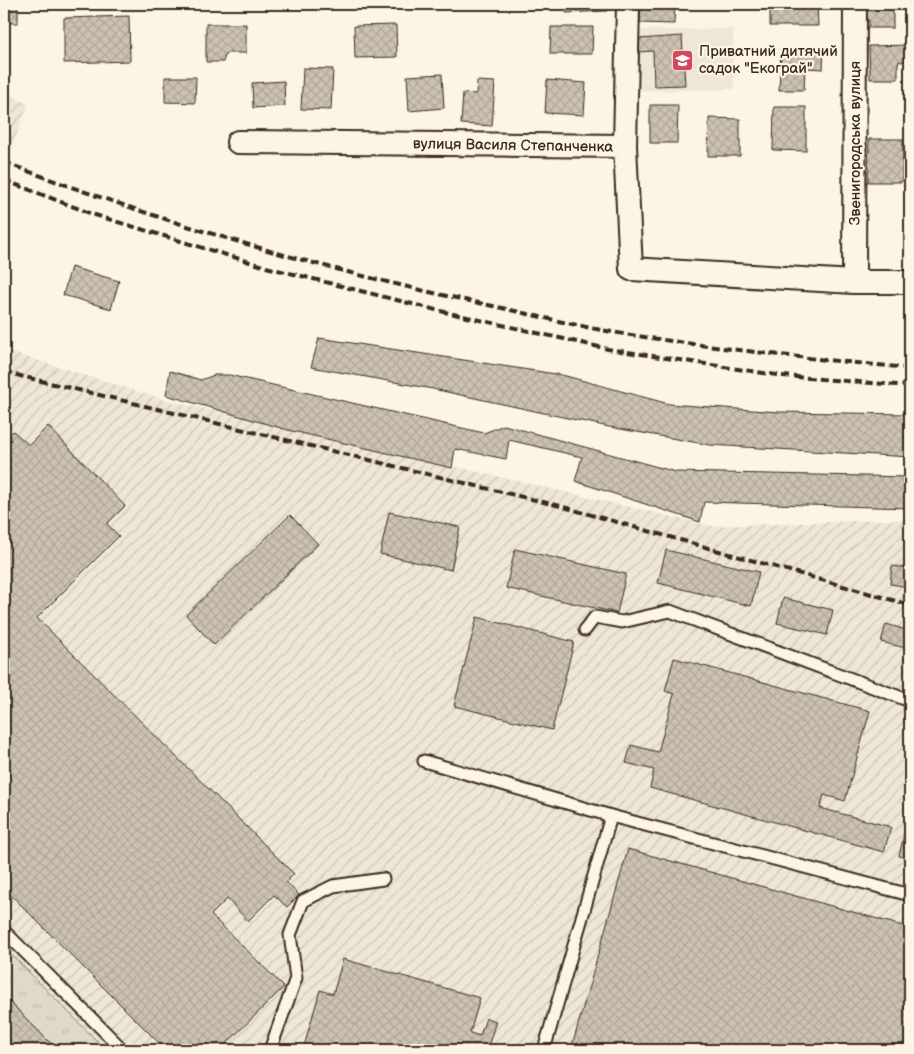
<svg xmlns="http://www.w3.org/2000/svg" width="914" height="1054" viewBox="0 0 914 1054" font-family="'Balsamiq Sans',sans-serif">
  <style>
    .built { fill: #eee6d6 }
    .industrial { fill: url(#industrial-furrows) }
    .grass { fill: url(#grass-tufts); stroke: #8e8173 }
    .building { fill: url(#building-cross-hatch); stroke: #3b2a1e }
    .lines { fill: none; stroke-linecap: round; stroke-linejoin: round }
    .service-casing { stroke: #3b2a1e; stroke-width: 15 }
    .minor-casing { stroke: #3b2a1e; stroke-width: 26 }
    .service { stroke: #fcf5e5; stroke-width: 11 }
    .minor { stroke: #fcf5e5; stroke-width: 22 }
    .rail { stroke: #3b2a1e; stroke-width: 4; stroke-dasharray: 8 4; stroke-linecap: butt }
    .labels { text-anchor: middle; stroke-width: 4.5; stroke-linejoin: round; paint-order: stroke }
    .poi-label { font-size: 15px; fill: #3b2a1e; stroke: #fcf5e5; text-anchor: start }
    .street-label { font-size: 15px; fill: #3b2a1e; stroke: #fcf5e5 }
  </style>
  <defs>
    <pattern id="industrial-furrows" width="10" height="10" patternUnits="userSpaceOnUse" patternTransform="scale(1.25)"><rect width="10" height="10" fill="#eee6d6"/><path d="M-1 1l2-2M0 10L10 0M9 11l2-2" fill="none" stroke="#cdc5b7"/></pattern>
    <pattern id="grass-tufts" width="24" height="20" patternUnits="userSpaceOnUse" patternTransform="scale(1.25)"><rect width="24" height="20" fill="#e0d8c8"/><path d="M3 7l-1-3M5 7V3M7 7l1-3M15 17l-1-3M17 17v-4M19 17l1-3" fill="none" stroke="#c1baab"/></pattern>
    <pattern id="building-cross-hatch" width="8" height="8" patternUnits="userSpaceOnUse" patternTransform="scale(1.25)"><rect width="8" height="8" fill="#ccc2b3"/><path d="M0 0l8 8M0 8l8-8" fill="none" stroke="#b0a79a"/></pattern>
  </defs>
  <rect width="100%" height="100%" fill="#fcf5e5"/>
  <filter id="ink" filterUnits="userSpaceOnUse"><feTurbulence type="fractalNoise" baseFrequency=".02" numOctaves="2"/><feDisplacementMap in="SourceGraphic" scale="10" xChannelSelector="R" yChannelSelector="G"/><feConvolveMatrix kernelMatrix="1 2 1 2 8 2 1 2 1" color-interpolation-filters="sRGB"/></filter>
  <g filter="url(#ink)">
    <path class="built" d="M733 29 734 89 633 91V30Z"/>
    <path class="industrial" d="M4 93 29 104 8 156 4 154Z
      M4 350 162 399 712 526 910 519V1050H4Z"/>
    <path class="grass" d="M4 947 106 1050H57L4 996Z"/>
    <path class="building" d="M4 4H18V23H4Z
      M551 4H607V11L566 13V5Z
      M641 4H675L674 24 640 23Z
      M770 4H817L818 26H770Z
      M868 4H893V28H869V21L860 20V7H868Z
      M129 16 130 61 64 63V18Z
      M206 24H246V53H226L223 62H206Z
      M396 25 397 57 355 58 354 26Z
      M551 27H593L592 54H550Z
      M682 36 685 85 654 86 653 51 638 52V39Z
      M910 45V61L898 62V79H870L869 46Z
      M781 49 824 50 823 69 805 68 804 90H779Z
      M303 68 333 69 331 110 301 109Z
      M442 74 444 108 409 111 407 76Z
      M165 77H196L195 103 165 102Z
      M547 80 586 83 584 115 545 113Z
      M284 81 285 106 253 108 252 83Z
      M477 81 495 82 492 126 461 124 463 93 476 94Z
      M650 105H678L677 143H650Z
      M774 107H806V151L773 150Z
      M709 118 740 119V156H708Z
      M869 139H903L902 182H868Z
      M71 267 119 281 111 309 63 295Z
      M319 338 562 375 669 404 779 412 910 414V457L710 445 609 427 433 389 311 367Z
      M170 371 201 380 214 375H229L484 433 504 425 676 472 910 477V508L704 502 700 522 575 481 582 457 509 440 506 459 455 449 452 468 288 430 166 395Z
      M48 426 125 506 107 524 119 536 37 618 294 874 286 882 299 895 287 907 274 895 248 921 227 899 211 915 284 987 220 1050H166L4 888V440L13 431 29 445Z
      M389 512 460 527 451 570 380 554Z
      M290 515 318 544 214 645 186 615Z
      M515 549 626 574 617 613 506 588Z
      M666 550 759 572 751 606 658 583Z
      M892 566 910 568V587L890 584Z
      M783 598 833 610 827 635 777 623Z
      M477 617 574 642 552 730 454 706Z
      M886 624 910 631V649L881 642Z
      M674 658 870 711 845 801 824 795 820 808 891 827 884 852 650 788 654 770 626 763 631 745 658 752 674 694 665 691Z
      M908 817 910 818V859L899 856Z
      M628 849 910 928V1050H571Z
      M343 959 480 998 470 1033 480 1036 486 1018 496 1021 487 1050H303L320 990 333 994Z
      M4 996 57 1050H4Z"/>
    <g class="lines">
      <defs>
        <path id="service" d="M585 630 595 617 622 622 670 611 910 701
          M424 761 611 816
          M4 931 123 1050
          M270 1050 296 978 290 935 303 901 333 886 383 879
          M544 1050 611 816 910 895"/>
        <path id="minor" d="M628 4 625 146 631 269 854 282H910
          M238 142 625 146
          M854 282 855 4"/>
      </defs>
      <use href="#service" class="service-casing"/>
      <use href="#minor" class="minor-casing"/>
      <use href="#service" class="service"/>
      <use href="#minor" class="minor"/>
      <path class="rail" d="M4 162C163 223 326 271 493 306 533 315 573 325 612 332 711 348 810 359 910 368
        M4 180 95 215 266 267 436 310 608 349 783 376 910 386
        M4 372 560 506 910 605"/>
    </g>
  </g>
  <defs>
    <symbol id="school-square" viewBox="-11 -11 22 22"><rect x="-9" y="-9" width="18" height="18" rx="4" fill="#d1495b" stroke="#fcf5e5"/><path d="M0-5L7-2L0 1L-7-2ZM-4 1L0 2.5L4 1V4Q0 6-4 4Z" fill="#fff"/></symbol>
  </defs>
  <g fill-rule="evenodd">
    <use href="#school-square" x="670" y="48" width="25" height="25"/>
  </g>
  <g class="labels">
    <g class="poi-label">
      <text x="699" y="56">Приватний дитячий<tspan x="699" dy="17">садок "Екограй"</tspan></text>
    </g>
    <g class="street-label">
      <text transform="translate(855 143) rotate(-90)" y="5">Звенигородська вулиця</text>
      <text transform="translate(513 145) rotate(1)" y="5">вулиця Василя Степанченка</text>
    </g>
  </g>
  <rect width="914" height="1054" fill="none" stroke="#fcf5e5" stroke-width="20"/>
  <rect x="10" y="10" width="894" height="1034" fill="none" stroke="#3b2a1e" stroke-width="2" filter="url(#ink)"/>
</svg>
